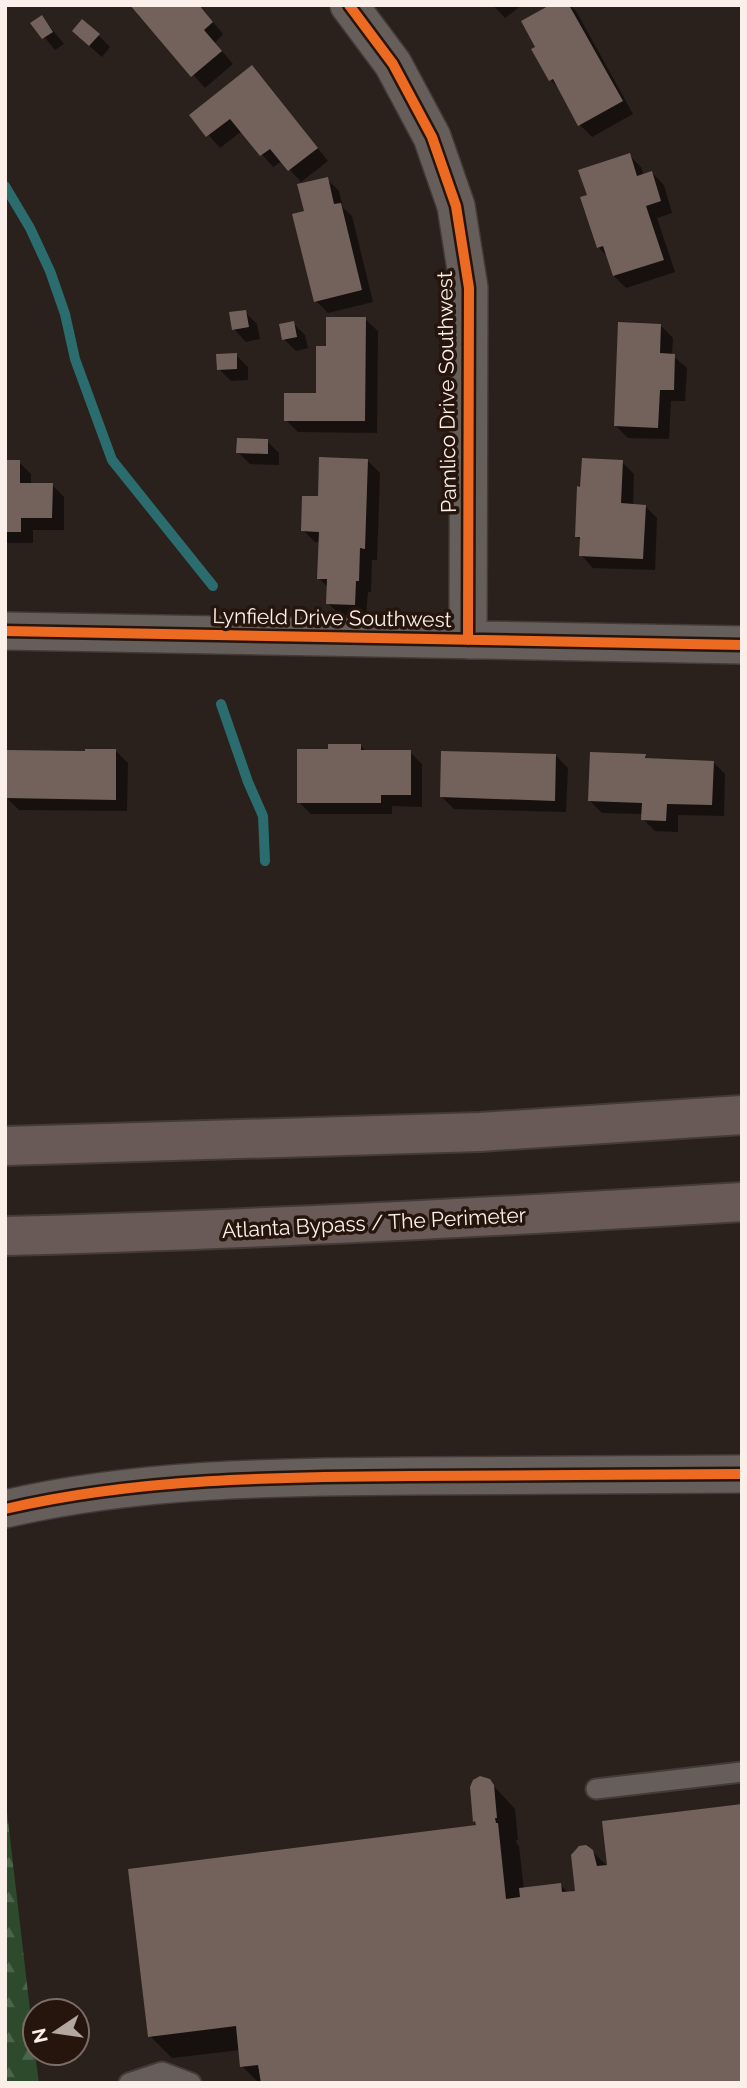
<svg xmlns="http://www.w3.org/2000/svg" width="747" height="2088" viewBox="0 0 747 2088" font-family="Raleway,sans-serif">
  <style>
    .forest { fill: url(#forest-firs) }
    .shadow { fill: #0007 }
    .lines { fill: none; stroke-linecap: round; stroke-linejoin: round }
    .stream { stroke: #2b6c6f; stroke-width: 10 }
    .building { fill: #73625b }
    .service-casing { stroke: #443b39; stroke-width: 23 }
    .minor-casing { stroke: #443b39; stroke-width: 40 }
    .motorway-casing { stroke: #443b39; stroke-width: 42 }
    .service { stroke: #665e5a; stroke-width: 19 }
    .minor { stroke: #665e5a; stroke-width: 37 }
    .motorway { stroke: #695a58; stroke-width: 38 }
    .cycleway-casing { stroke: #26150d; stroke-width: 15 }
    .cycleway { stroke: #ed6a23; stroke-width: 10 }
    .labels { text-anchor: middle; stroke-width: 7; stroke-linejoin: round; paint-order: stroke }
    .street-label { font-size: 21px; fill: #fbefe9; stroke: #26150d }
  </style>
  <defs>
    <pattern id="forest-firs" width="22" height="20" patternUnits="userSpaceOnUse" patternTransform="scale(1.75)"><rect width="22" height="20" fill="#2d4a2c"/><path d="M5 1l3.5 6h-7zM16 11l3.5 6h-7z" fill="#4c644b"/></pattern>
  </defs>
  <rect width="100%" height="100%" fill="#2a201c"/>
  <path class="forest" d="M5 1795 35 2053 39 2083H5Z"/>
  <path class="shadow" d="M133 5H199L223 34 215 43 233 64 205 88Z
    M493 5H522L505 18Z
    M554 5H570L576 11 633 114 592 137 580 125 560 90 551 80Z
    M42 17 64 44 55 50 33 23Z
    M98 35 110 47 102 57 86 43Z
    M263 79 328 161 301 182 282 161 273 167 242 131 220 148 191 115Z
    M629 155 641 167 644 176 652 173 664 185 672 213 657 218 675 272 626 288 614 276 608 257 598 247 589 196Z
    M327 179 339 191 343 208 352 216 373 302 328 313 316 301 306 212Z
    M245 312 257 324 260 339 246 342 234 329Z
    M365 319 378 331 377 433 298 432 286 420 317 395 328 348Z
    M293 323 305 335 308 348 296 351 284 339Z
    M661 326 673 338 672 355 687 368 685 401H671L669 439 628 438 616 426Z
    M236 355 248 367V380L231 381 219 369Z
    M267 441 279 453V465L250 464 238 452Z
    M368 461 380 473 377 560H372L371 592H368L366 616 340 615 328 603 329 589 319 578 320 542H315L303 530Z
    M5 462H19L31 474V485H52L64 497V530H33V543H5Z
    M622 462 634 474 633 506H645L657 518 655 570 593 568 581 555V541L577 536Z
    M360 745 367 752H410L422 764V807L392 806V814H311L299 802 330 751Z
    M116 751 128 763 127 811 19 810 7 798Z
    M556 756 568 768 566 812 454 809 442 797Z
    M645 756 649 760 713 762 725 774 724 816 678 815V832L655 831 643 819V814L602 813 590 801Z
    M489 1781 515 1809 518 1840H516L517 1844 519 1846 524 1890 560 1885 570 1894 577 1893 590 1849 610 1869 742 2083H259L242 2066 240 2050 172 2058 150 2036 478 1827Z"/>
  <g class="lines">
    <path class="stream" d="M5 186 30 228 50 271 65 314 75 359 112 460 213 586
      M221 704 248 782 263 816 265 861"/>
  </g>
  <path class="building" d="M130 5H199L213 22 204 30 222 51 191 77Z
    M550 5H569L623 101 578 126 553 79 549 81 531 49 535 47 521 21Z
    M42 15 53 32 42 39 30 23Z
    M82 19 100 34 89 46 72 31Z
    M252 65 318 148 288 171 270 149 260 156 230 119 206 137 189 115Z
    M630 153 637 176 652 171 661 201 646 206 664 260 613 276 603 246 597 248 580 197 587 195 578 170Z
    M328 177 334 204 341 203 362 290 314 302 292 214 304 211 297 184Z
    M246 310 249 327 232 330 229 312Z
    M326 317H366L365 421H284V393H316V346H326Z
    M294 321 297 337 282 340 279 324Z
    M618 322 661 324 660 353 675 354 674 390H660L658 428 614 426Z
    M237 353V369L217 370 216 354Z
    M237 438 268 439V454L236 453Z
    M319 457 368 459 365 549 360 548 359 581H356L355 605 326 604 327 579H317L319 532 301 531 302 496H318Z
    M582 458 623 460 621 503 646 505 643 559 579 556 580 537H575L577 486 580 487Z
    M5 460H20V483H53L52 518H21V532H5Z
    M328 744H361V750H411V795H381V803H297V749H328Z
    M85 749H116V800L5 798 6 750 85 751Z
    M441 751 556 754 555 801 440 797Z
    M590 752 646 754 645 758 714 761 712 805 667 804 666 821 641 820 642 803 588 801Z
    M480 1776 490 1779 494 1785 497 1818H495L496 1823H498L506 1899 520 1897 519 1888 561 1883 562 1892 575 1891 571 1855 579 1846 586 1845 593 1850 597 1866 607 1865 602 1821 742 1804V2083H261L258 2065 240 2067 236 2026 148 2037 128 1869 476 1825 475 1821 473 1822 470 1787 473 1780Z"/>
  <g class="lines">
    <defs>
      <path id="service" d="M596 1789 742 1772
        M129 2083 162 2072 191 2083"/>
      <path id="minor" d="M349 5 393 64 432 137 456 206 469 288 468 640
        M5 631 742 645
        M5 1509C138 1478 276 1477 412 1476 522 1475 632 1475 742 1474"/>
      <path id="motorway" d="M5 1146 480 1132 742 1115
        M5 1236C251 1230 496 1217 742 1202"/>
    </defs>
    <use href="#service" class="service-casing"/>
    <use href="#minor" class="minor-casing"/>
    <use href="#motorway" class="motorway-casing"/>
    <use href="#service" class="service"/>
    <use href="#minor" class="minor"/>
    <use href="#motorway" class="motorway"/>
    <defs>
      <path id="cycleway" d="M349 5 393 64 432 137 456 206 469 288 468 640
        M5 631 742 645
        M5 1509C138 1478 276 1477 412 1476 522 1475 632 1475 742 1474"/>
    </defs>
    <use href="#cycleway" class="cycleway-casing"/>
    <use href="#cycleway" class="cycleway"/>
  </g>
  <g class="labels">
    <g class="street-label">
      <text transform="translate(447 392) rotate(-91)" y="7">Pamlico Drive Southwest</text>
      <text transform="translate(332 618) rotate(1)" y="7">Lynfield Drive Southwest</text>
      <text transform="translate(374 1223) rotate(-3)" y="7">Atlanta Bypass / The Perimeter</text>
    </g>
  </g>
  <rect width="747" height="2088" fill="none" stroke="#fbefe9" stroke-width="14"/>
  <g transform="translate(56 2032) rotate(257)"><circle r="33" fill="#26150d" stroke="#7b6c65" stroke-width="2"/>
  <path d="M0-5L12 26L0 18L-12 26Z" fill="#b2a7a1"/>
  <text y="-10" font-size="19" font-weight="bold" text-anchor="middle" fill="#fbefe9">N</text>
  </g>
</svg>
